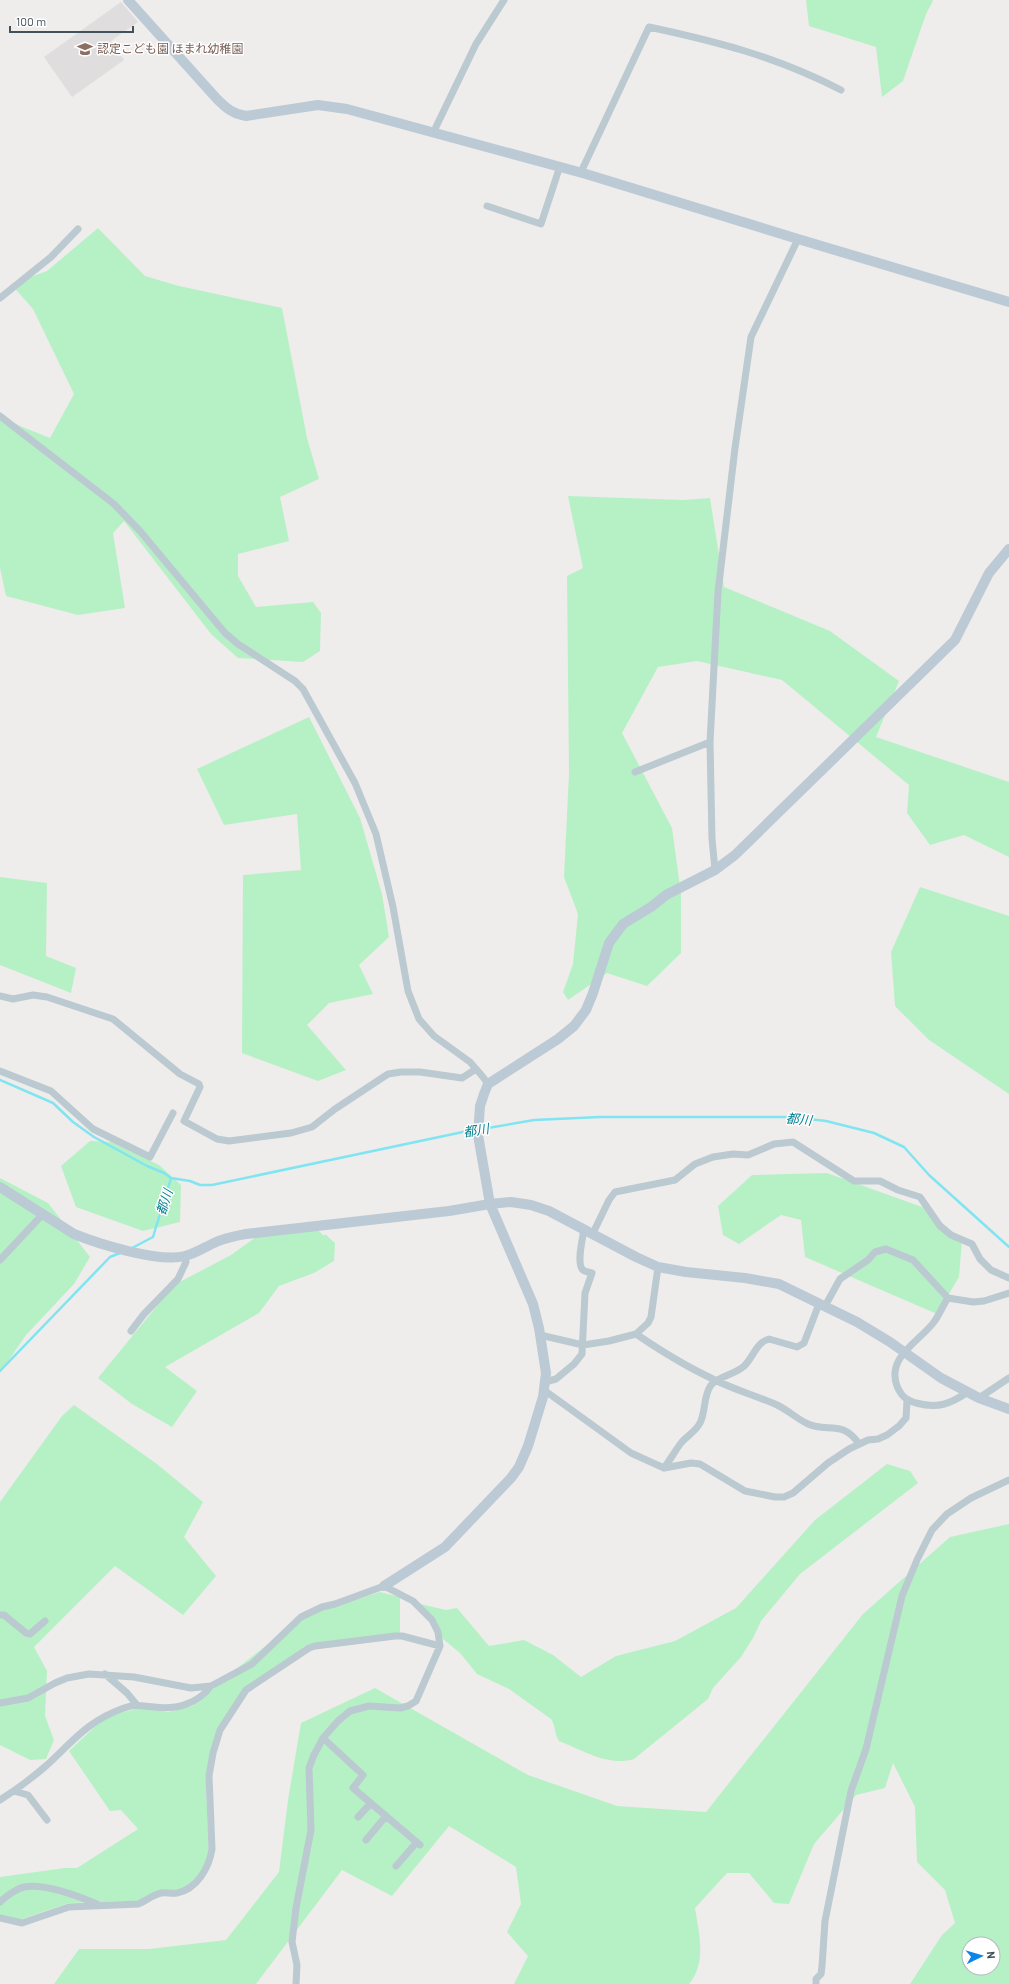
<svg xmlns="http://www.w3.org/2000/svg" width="1009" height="1984" viewBox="0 0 1009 1984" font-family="Barlow,'Noto Sans JP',sans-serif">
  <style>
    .education { fill: #e0ddde }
    .green { fill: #b6f1c6; fill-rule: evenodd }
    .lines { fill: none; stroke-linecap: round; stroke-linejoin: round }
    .stream { stroke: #80e5f1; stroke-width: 2.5 }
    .street { stroke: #bbc9d0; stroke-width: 7 }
    .secondary { stroke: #bbcad4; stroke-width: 10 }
    .labels { text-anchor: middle; stroke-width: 3; stroke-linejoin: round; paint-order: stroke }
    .education-label { font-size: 12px; fill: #785e54; stroke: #fff; text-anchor: start }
    .water-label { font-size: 13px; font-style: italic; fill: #06808f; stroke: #fff }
  </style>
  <rect width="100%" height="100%" fill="#efecec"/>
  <path class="education" d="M121 2 138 22 111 41 124 60 72 97 44 57Z"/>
  <path class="green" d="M806 0H932L933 1 926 14 903 81 882 97 876 47 809 26Z
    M98 228 145 276 179 286 282 308 307 438 319 479 280 497 289 541 238 554V576L256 607 313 602 321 613 320 651 303 662 238 658 211 634 124 521 113 533 125 608 78 615 6 596 0 568V418L50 438 74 394 33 309 11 284 47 271Z
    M568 496 683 500 710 498 724 587 830 631 899 681 876 737 1009 782V857L964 835 930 845 907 813 909 785 782 680 697 661 658 667 622 733 672 828 681 894V953L647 986 607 973 568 1000 563 992 573 964 578 914 564 877 569 773 567 576 583 568Z
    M309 717 360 818 382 894 389 937 359 965 373 994 329 1003 307 1025 346 1070 318 1081 242 1053 243 875 301 870 297 814 224 825 197 769Z
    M0 877 47 883 46 956 76 968 71 993 0 965Z
    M920 887 1009 916V1094L929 1040 895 1006 891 952Z
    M90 1141 112 1142 159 1165 181 1185 180 1222 143 1231 76 1207 61 1166Z
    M827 1173 925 1208 962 1240 959 1277 937 1314 805 1257 801 1220 781 1215 739 1244 723 1235 718 1206 752 1175Z
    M0 1178 48 1203 90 1257 74 1284 26 1335 0 1373Z
    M315 1227 324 1236 325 1234 335 1243 334 1261 314 1273 279 1286 259 1313 165 1367 197 1391 172 1427 132 1404 98 1378 174 1285 231 1255 256 1237Z
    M74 1405 157 1464 203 1502 184 1537 216 1576 183 1615 115 1566 34 1647 47 1671 45 1716 54 1740 46 1759 30 1760 0 1745V1502L62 1416Z
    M887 1464 910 1471 918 1483 800 1574 761 1621 753 1638 741 1657 713 1688 708 1699 634 1759C609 1767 582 1750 559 1741 554 1734 556 1726 551 1719L509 1689 477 1674 460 1653 443 1639 438 1628 420 1604 446 1610 457 1608 489 1646 524 1640 553 1655 581 1677 616 1656 675 1641 736 1608 815 1520Z
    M1009 1524V1984H910L942 1935 955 1923 945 1890 917 1862 915 1807 893 1763 885 1788 856 1795 814 1844 789 1904 774 1903 749 1873H727L695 1908C699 1933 707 1963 689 1984H514L528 1956 507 1932 521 1904 516 1867 449 1826 392 1896 342 1870 256 1984H54L79 1949H149L226 1940 279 1872 288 1800 301 1723 375 1688 528 1775 617 1806 706 1812 863 1614 950 1537ZM969 1944H993V1968H969Z
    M380 1592 400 1597V1633L310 1644 304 1647 244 1689 219 1726 206 1788 209 1852 205 1864 198 1877 189 1885 178 1891 139 1901 69 1903 19 1920 0 1916V1877L65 1868H77L138 1829 121 1810 110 1811 69 1751 101 1721 119 1713 140 1708 168 1712 192 1706 201 1701 226 1677 304 1616Z"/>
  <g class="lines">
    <path class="stream" d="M0 1080 53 1103 73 1122 94 1137 147 1166 164 1173 171 1178 190 1181 200 1185H212L477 1129
      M482 1129 534 1120 600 1117H790L826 1121 874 1133 904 1147 929 1175 1009 1247
      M132 1248 153 1237 171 1178
      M0 1371 110 1257 120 1253"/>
    <path class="street" d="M434 131 476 44 504 0
      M581 172 649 27C719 42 777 57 841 90
      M487 206 541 224 560 166
      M0 298 51 257 78 229
      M0 416 114 504 140 531 225 633 238 644 295 681 303 689 355 783 376 834 393 907 408 991 419 1019 434 1036 470 1062 483 1077 488 1084
      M635 772 710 742
      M715 870 712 839 710 742 718 592 735 448 751 337 798 239
      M0 996 13 999 33 995 47 997 113 1019 180 1074 199 1084 200 1087 184 1121 217 1139 229 1141 291 1133 312 1127 335 1109 388 1074 401 1072H420L462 1078 476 1069
      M0 1071 51 1091 93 1129 150 1157 173 1113
      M593 1233 609 1200 615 1192 675 1180 695 1164 713 1157 733 1154 748 1155 774 1144 793 1142 854 1181H880L898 1190 920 1197 940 1226 951 1235 972 1244 980 1259 991 1270 1009 1278
      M0 1260 42 1215
      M948 1298C943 1305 940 1314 934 1322 920 1341 886 1357 897 1386 901 1396 906 1400 916 1403 938 1409 950 1404 968 1392
      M825 1306 840 1279 868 1260 875 1252 886 1249 913 1260 948 1298 973 1302 984 1301 1009 1293
      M131 1331 144 1314 178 1279 186 1262 184 1256
      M636 1334C661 1351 687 1367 715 1380 735 1390 757 1396 777 1405 788 1410 797 1419 808 1424 827 1433 842 1419 859 1444
      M540 1335 583 1345 609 1341 636 1334 648 1323 651 1317 658 1267
      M545 1382 556 1379 574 1364 582 1354 585 1293 592 1273C589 1272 585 1272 583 1270 576 1264 583 1237 584 1229
      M544 1390 631 1453 664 1468 691 1463 700 1464 745 1491 775 1497H784L793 1493 828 1463 849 1449 868 1440 878 1439 887 1435 899 1426 906 1418 907 1401
      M979 1398 1009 1378
      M664 1468C670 1460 675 1451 681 1443 687 1436 696 1431 700 1423 706 1411 703 1396 711 1385 719 1376 733 1375 743 1367 753 1359 755 1343 769 1339L797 1347 804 1343 819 1304
      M0 1615H4L26 1633 30 1634 45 1621
      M105 1674 127 1693 137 1705
      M0 1703 28 1698 55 1683 67 1678 89 1674 134 1677 191 1688 211 1686 252 1664 301 1617 322 1607 335 1604 384 1586 413 1601 432 1620 438 1632 440 1646 416 1701 408 1706 400 1708 369 1706 350 1711 338 1721 323 1738 314 1755 309 1768 311 1830 296 1908 292 1942 297 1965 296 1984
      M323 1738 363 1775 353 1788 420 1845
      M14 1791 28 1795 47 1820
      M0 1800C16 1790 32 1778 47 1765 73 1741 89 1720 124 1708 135 1704 143 1706 154 1707 176 1710 198 1704 211 1686
      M358 1817 371 1803
      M366 1840 386 1816
      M396 1866 417 1842
      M0 1902C5 1897 16 1889 24 1887 44 1883 78 1896 97 1904
      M0 1918 22 1923 69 1907 138 1904C146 1901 152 1895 161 1893 166 1892 172 1894 177 1893 197 1889 209 1868 212 1849L209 1776 213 1753 220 1730 246 1690 309 1648 315 1646 395 1636H402L440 1646
      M816 1984V1979L821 1974 822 1966 825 1921 851 1791 866 1749 902 1596 917 1560 932 1530 947 1514 971 1498 1009 1480"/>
    <path class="secondary" d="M128 0 217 99C226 108 233 114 246 116L318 105 347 109 586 174 798 239 1009 302
      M0 1187 74 1234C99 1244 159 1263 185 1256 196 1253 205 1247 216 1242 225 1238 236 1236 246 1234L449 1211 490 1204 511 1202 531 1205 549 1211 636 1257 658 1267 686 1272 745 1278 779 1284 857 1322 890 1342 941 1378 979 1398 1009 1409
      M384 1586 445 1547 511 1478 519 1467 528 1446 543 1397 546 1373 539 1328 533 1304 490 1204 478 1135 480 1106 484 1094 488 1084 558 1039 574 1026 586 1010 593 993 609 943 623 924 651 907 666 895 715 870 735 855 955 640 989 573 1009 549"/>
  </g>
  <defs>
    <symbol id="school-bare" viewBox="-9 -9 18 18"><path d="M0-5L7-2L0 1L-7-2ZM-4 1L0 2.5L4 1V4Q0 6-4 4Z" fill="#8d6e63" stroke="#fff" stroke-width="2.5" paint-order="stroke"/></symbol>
  </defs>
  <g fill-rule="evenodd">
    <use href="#school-bare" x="74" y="38" width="22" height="22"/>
  </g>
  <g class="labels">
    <g class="education-label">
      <text x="97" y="53">認定こども園 ほまれ幼稚園</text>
    </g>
    <g class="water-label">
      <text transform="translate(799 1119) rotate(5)" y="5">都川</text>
      <text transform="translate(476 1130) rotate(-9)" y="5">都川</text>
      <text transform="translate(164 1202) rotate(-72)" y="5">都川</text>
    </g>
  </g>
  <g transform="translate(981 1956) rotate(85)"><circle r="19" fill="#ffffff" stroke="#b4babd"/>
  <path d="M0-3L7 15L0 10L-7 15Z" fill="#0d84e8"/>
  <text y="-6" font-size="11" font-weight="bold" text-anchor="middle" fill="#43525a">N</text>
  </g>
  <path d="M10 26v6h123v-6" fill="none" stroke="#43525a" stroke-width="2"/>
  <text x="16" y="26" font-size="12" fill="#43525a" stroke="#ffffff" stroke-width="3" paint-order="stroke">100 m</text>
</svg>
